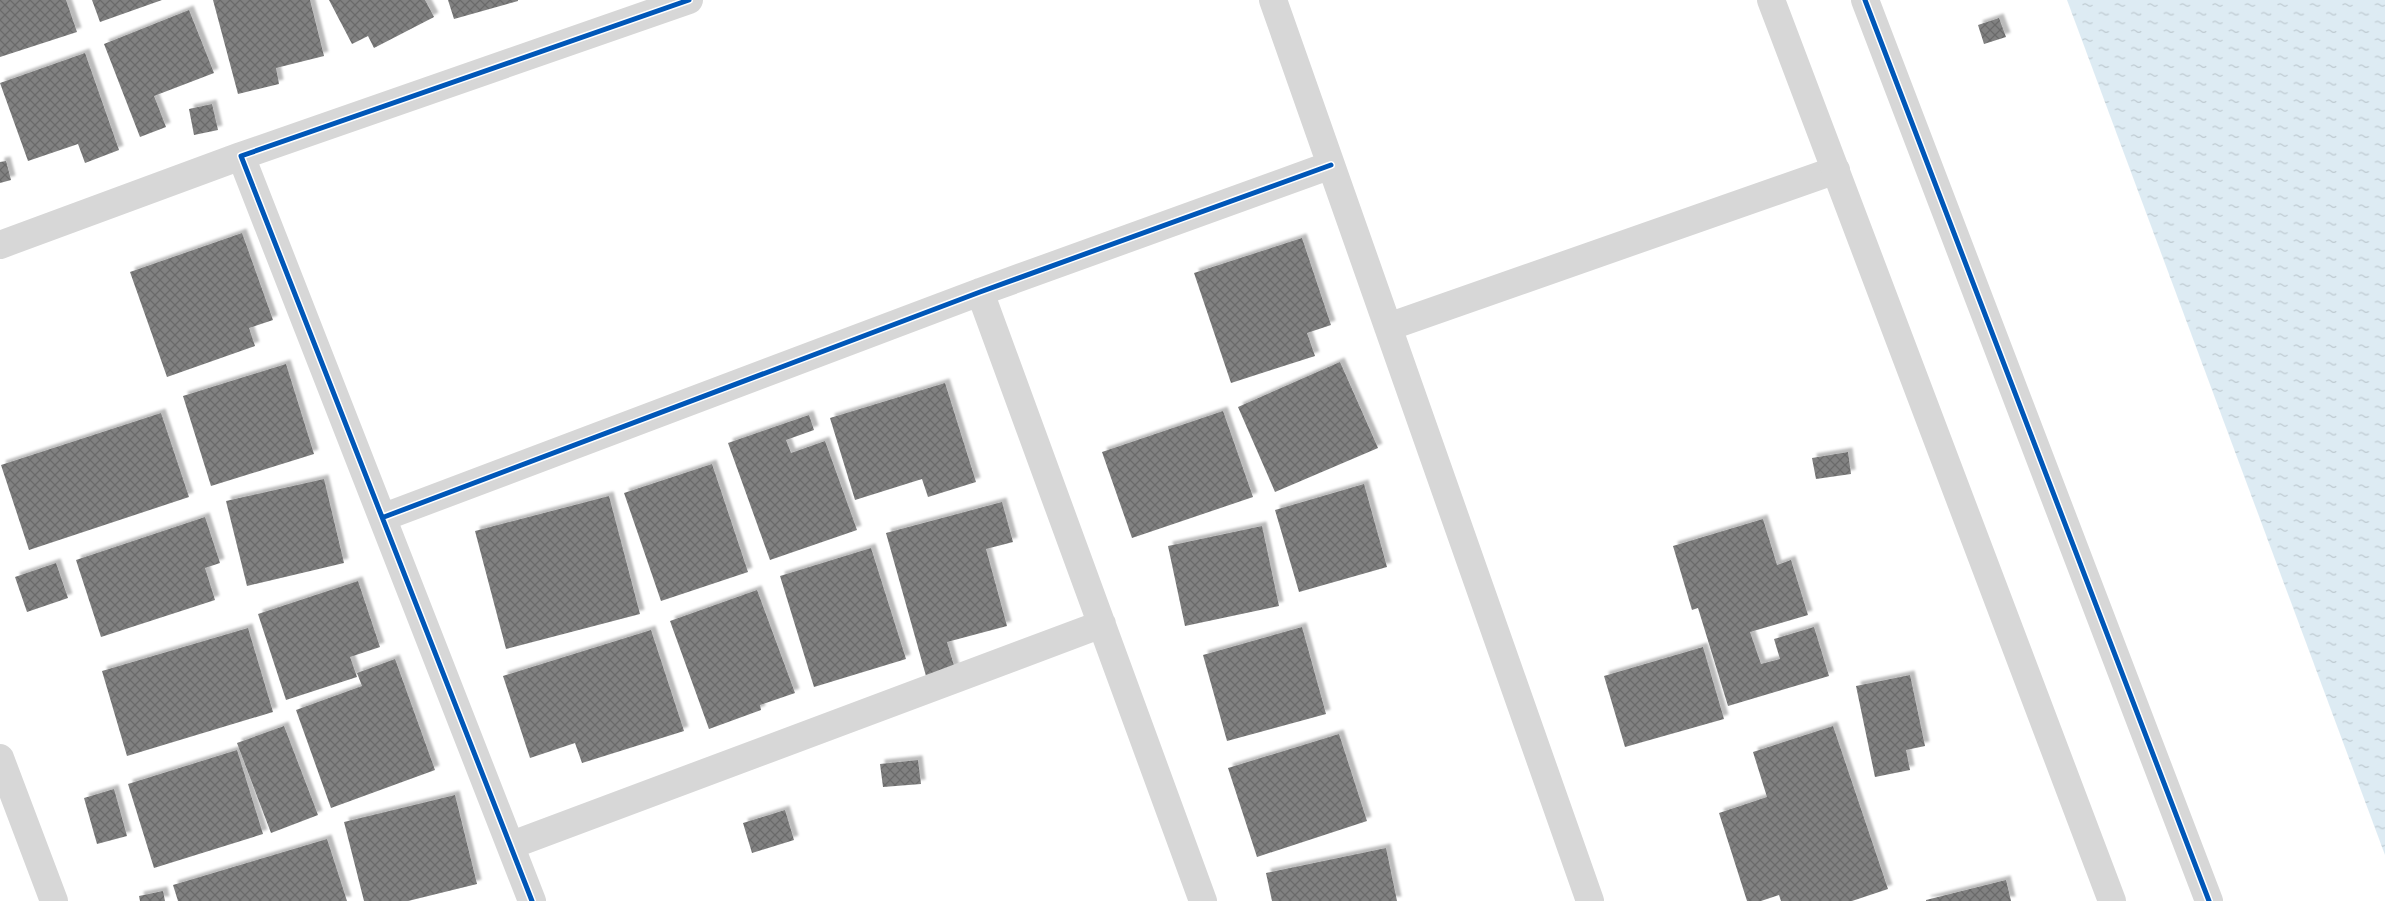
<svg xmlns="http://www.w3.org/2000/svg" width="2385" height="901" viewBox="0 0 2385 901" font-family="Poppins,sans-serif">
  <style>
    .water { fill: url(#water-ripples) }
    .building { fill: url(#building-cross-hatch); filter: url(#shadow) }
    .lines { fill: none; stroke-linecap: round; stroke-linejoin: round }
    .minor { stroke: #d7d7d7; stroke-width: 28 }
    .tertiary { stroke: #d7d7d7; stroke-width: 28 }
    .cycleway-casing { stroke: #fff; stroke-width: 8 }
    .cycleway { stroke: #0057b8; stroke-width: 5 }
  </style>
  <defs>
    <pattern id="water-ripples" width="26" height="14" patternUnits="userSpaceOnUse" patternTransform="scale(1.25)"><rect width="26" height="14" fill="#ddebf3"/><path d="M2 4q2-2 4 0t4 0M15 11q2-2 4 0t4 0" fill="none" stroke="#becad1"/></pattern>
    <pattern id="building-cross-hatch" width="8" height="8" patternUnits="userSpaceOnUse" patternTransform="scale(1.25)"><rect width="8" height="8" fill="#818181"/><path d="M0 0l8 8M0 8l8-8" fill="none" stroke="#6a6a6a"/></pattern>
    <filter id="shadow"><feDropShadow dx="4.5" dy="-4.5" stdDeviation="1" flood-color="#0004"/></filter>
  </defs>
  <rect width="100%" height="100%" fill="#fff"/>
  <path class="water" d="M2067 0H2385V855Z"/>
  <path class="building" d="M0 0H66L77 32 0 57Z
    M92 0H162L100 22Z
    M213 0H310L324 56 276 68 279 84 238 94Z
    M329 0H425L434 17 374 48 368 36 352 44Z
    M448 0H518V1L454 19Z
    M189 10 214 73 154 96 166 127 140 137 104 44Z
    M1999 18 2006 37 1984 44 1978 25Z
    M85 53 119 150 85 163 78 144 28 161 0 83Z
    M212 104 218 130 194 135 189 109Z
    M6 161 11 180 0 183V162Z
    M242 233 273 320 249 328 255 346 167 377 130 272Z
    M1302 238 1331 325 1307 333 1315 356 1231 383 1194 273Z
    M1340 362 1378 448 1275 492 1238 407Z
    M286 364 314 454 211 486 183 396Z
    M945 383 976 482 928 497 922 479 855 500 830 418Z
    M1223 411 1253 497 1132 538 1102 452Z
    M161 413 189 497 29 550 1 465Z
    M809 415 814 430 786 440 791 453 825 441 857 530 770 560 728 443Z
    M1848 452 1851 474 1816 479 1812 458Z
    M712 464 748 572 661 601 624 493Z
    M324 479 344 563 247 586 226 501Z
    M1364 484 1387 567 1299 592 1275 510Z
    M609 496 640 614 506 649 475 531Z
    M1002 502 1013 542 986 549 1007 626 947 642 955 669 926 676 886 533Z
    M205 517 220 563 205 568 215 600 101 637 76 560Z
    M1763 519 1777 565 1791 560 1808 615 1750 632 1761 664 1780 659 1774 639 1814 627 1829 676 1728 706 1698 608 1692 610 1673 546Z
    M1262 526 1279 606 1185 626 1168 546Z
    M871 548 906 659 814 687 780 576Z
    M56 563 68 598 27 612 15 577Z
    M358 581 380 647 350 657 357 677 286 700 258 614Z
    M757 590 795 693 760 705 761 710 709 729 670 621Z
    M1302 627 1326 714 1227 741 1203 655Z
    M248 628 273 712 127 756 102 671Z
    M651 630 684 731 582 763 575 743 530 758 503 676Z
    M1703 647 1724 719 1625 747 1604 676Z
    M395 659 435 770 331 808 296 710 362 686 357 673Z
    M1910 675 1925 746 1906 750 1910 770 1875 777 1856 686Z
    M284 726 318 815 271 833 237 743Z
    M1833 726 1888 889 1852 901H1781L1779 895 1761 901H1747L1719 813 1767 797 1753 752Z
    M1339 734 1367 821 1257 857 1228 768Z
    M237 750 263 834 154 868 128 784Z
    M918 760 921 784 883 787 880 764Z
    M114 789 127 836 97 844 84 798Z
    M455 795 477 884 408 901H364L344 822Z
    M785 810 794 840 752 853 743 823Z
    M327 839 347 901H178L173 885Z
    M1386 848 1397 901H1272L1266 873Z
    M2006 880 2011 901H1926V900Z
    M163 891 165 901H140L139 896Z"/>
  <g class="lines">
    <path class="minor" d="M1273 0 1590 901
      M0 245 241 156
      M980 292 1203 901
      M1388 327 1836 170
      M384 517 980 292 1331 165
      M512 845 1102 624
      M532 901 241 156 689 0"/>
    <path class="tertiary" d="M1771 0 2112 901
      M1865 0 2209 901
      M0 758 54 901"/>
    <defs>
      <path id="cycleway" d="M1865 0 2209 901
        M384 517 980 292 1331 165
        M532 901 241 156 689 0"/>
    </defs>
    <use href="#cycleway" class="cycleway-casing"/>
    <use href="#cycleway" class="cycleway"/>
  </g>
</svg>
